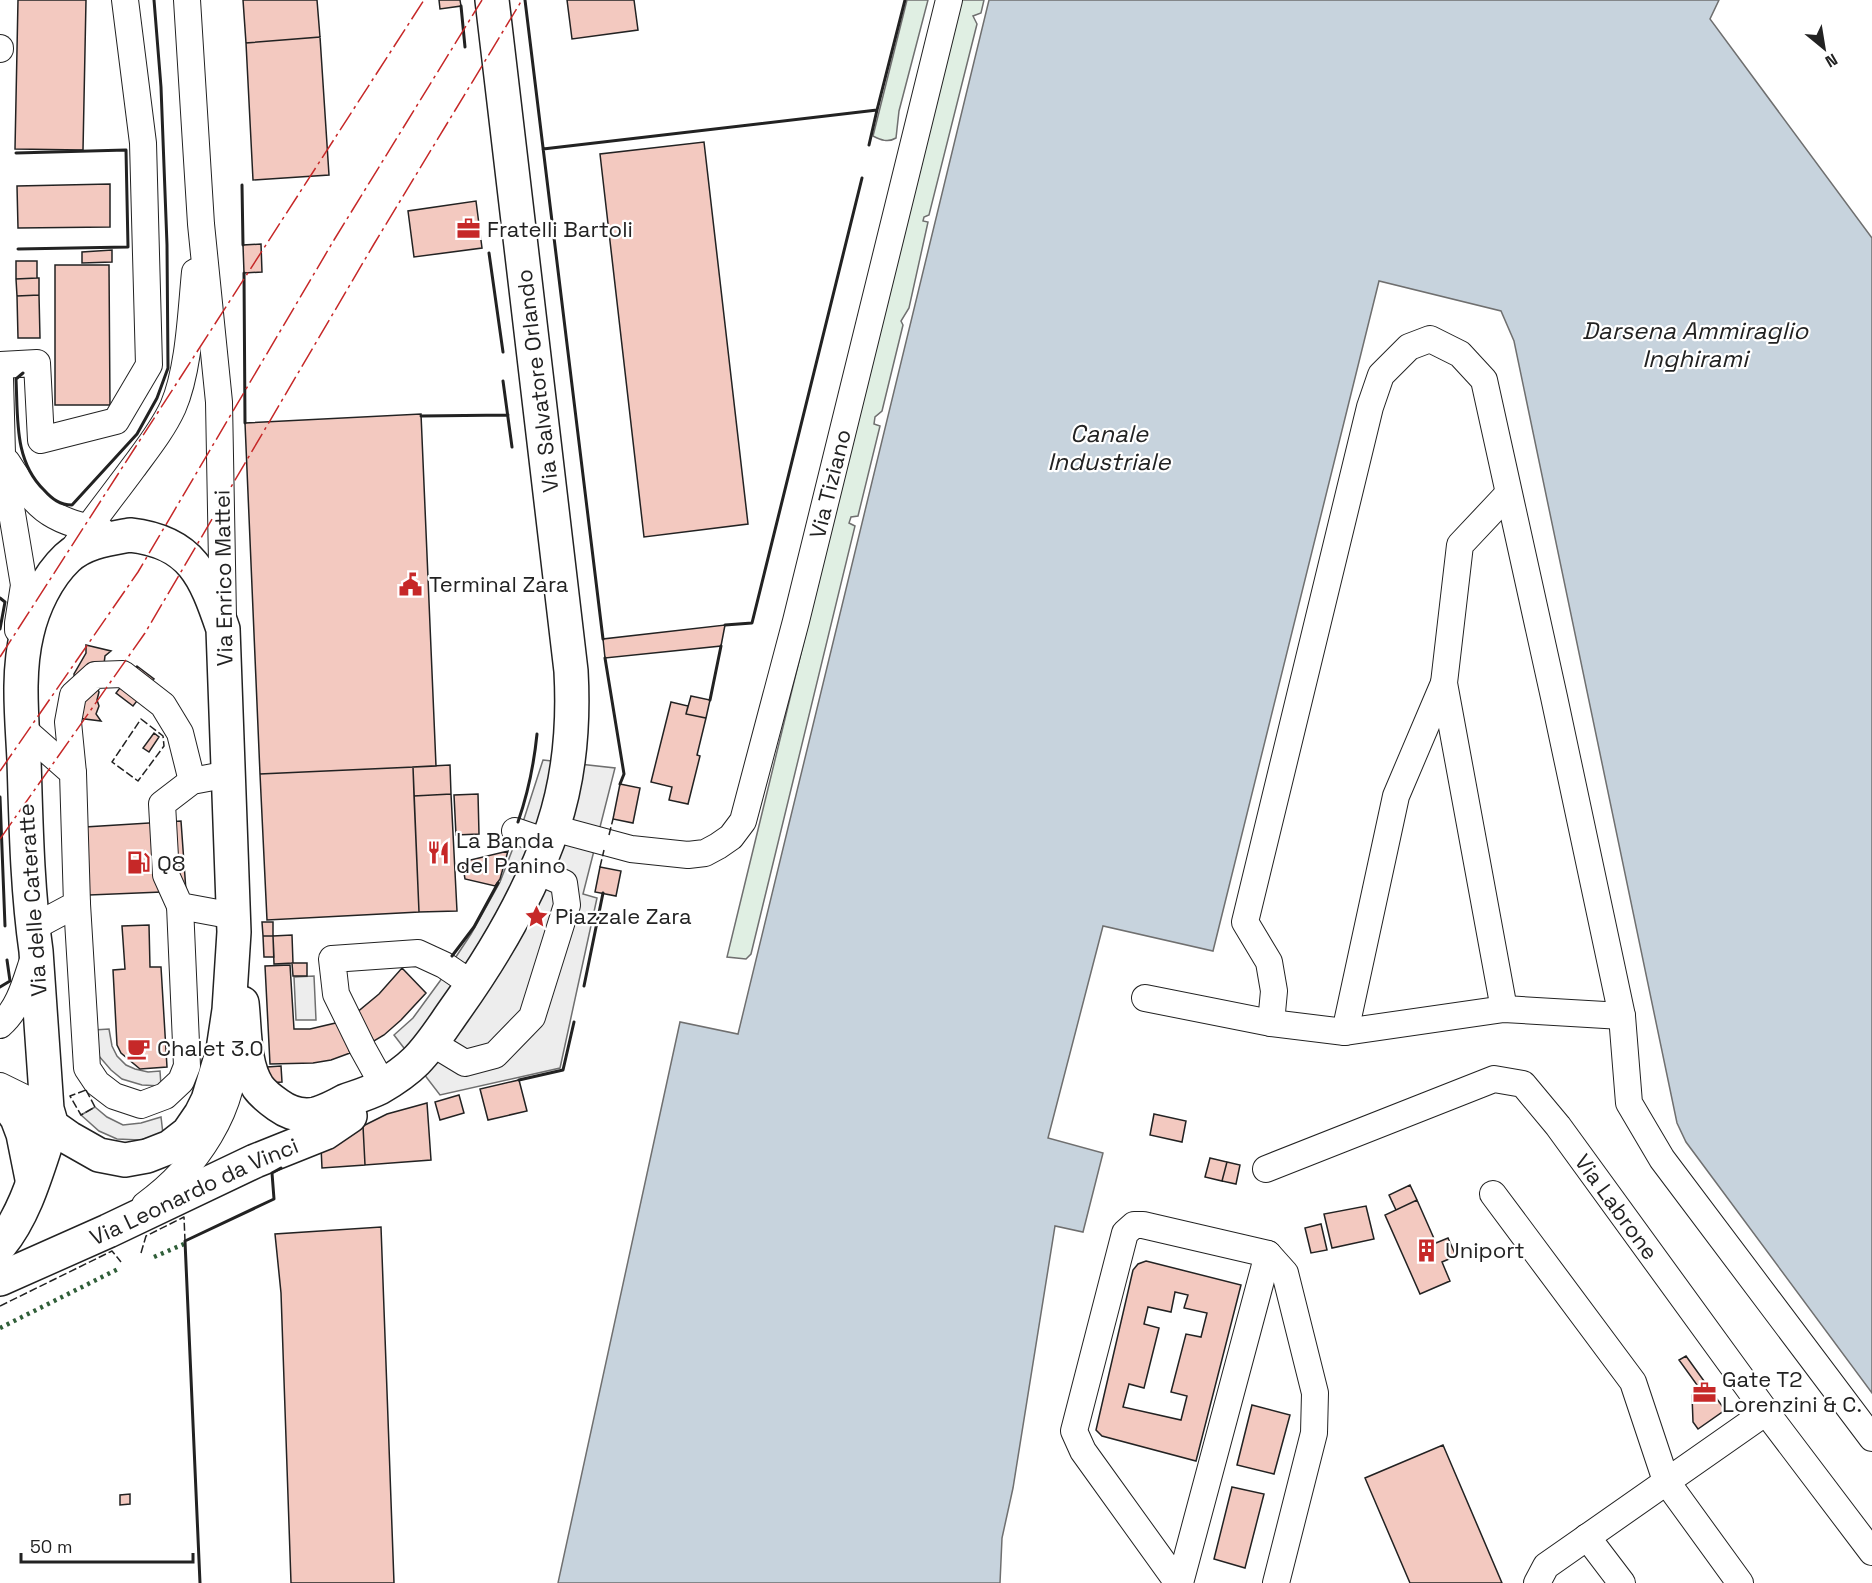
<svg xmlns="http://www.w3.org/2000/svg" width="1872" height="1583" viewBox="0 0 1872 1583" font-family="'Space Grotesk',sans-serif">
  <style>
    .green { fill: #e0efe3; stroke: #6f6f6f; stroke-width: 1.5 }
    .parking { fill: #ededed; stroke: #6f6f6f; stroke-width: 1.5 }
    .water { fill: #c7d3dd; stroke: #6f6f6f; stroke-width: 1.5 }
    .building { fill: #f3c9c0; stroke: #222; stroke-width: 1.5; fill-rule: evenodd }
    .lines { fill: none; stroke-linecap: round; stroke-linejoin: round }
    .minor-casing { stroke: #222; stroke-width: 28 }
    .major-casing { stroke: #222; stroke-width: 36 }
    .minor { stroke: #fff; stroke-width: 26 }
    .major { stroke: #fff; stroke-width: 33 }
    .hedge { stroke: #2f5e38; stroke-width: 4.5; stroke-dasharray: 3 4.5; stroke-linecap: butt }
    .fence { stroke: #222; stroke-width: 1.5; stroke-dasharray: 8 3; stroke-linecap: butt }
    .wall { stroke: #222; stroke-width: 3 }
    .power { stroke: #c62828; stroke-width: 1.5; stroke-dasharray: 21 4.5 3 4.5; stroke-linecap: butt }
    .labels { text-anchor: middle; stroke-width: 4.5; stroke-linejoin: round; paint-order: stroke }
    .poi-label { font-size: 22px; fill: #222; stroke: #fff; text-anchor: start }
    .street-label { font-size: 22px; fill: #222; stroke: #fff }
    .water-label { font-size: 24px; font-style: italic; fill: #222; stroke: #fff }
  </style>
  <rect width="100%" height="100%" fill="#fff"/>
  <path class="green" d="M907 0H928L899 111 896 138C888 143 881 140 873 136Z
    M960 0H984L981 13 973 16 977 24 929 215 924 217 923 221 928 222 909 308 901 321 903 325 882 411 875 417 874 424 880 426 858 516 851 517 849 523 855 526 751 954 746 959 727 957Z"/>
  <path class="parking" d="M543 760 615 768 583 894 597 898 560 1068 440 1095 394 1035 413 1018 440 981 471 934 500 882 523 822Z
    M314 976 316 1020H296L294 977Z
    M109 1029 112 1046 117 1056 126 1065 135 1069 148 1072 160 1071 161 1086 142 1085 122 1079 111 1070 98 1055 94 1030Z
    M95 1107 107 1117 123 1125 141 1123 161 1117 163 1134 140 1140 117 1139 99 1131 81 1115Z"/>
  <path class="water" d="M989 0H1719L1710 19 1872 238V1393L1686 1142 1677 1123 1514 341 1501 311 1379 281 1213 951 1103 926 1048 1138 1103 1153 1083 1232 1055 1226 1013 1488 1002 1538 1000 1583H558L680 1022 738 1034Z"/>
  <path class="building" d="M18 0H86L83 150 15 149Z
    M243 0H317L320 37 246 43Z
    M439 0H460L461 6 440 9Z
    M567 0H634L638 30 572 39Z
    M320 37 329 175 253 180 246 43Z
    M704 142 748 524 644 537 600 154Z
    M110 184V227L18 228 17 186Z
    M476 201 482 248 414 257 408 211Z
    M261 244 262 272 244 273 243 245Z
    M112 250V262L82 263V252Z
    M16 261H37V278L16 279Z
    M55 265H109L110 405H55Z
    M37 278H39V295L17 296 16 279Z
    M39 295 40 338H18L17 296Z
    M421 414 436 766 260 774 245 423Z
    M725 625 721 646 605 658 603 639Z
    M86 645 111 651 105 656 104 664 96 685 99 692 97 700 99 706 96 714 101 721 77 718 74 674 86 653Z
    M137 666 154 679 133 706 116 693Z
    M691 696 710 700 706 718 686 714Z
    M671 702 688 706 686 714 706 718 697 755 700 756 688 804 669 800 672 787 651 782Z
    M154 733 159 737 149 752 143 748Z
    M450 765 451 794 414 796 413 767Z
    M413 767 419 912 267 920 260 774Z
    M620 784 640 788 633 823 613 819Z
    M451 794 457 911 419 912 414 796Z
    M478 794 479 834 456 835 454 795Z
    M181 821 186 891 65 896 85 827Z
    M508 851 500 879 495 886 465 879 462 862Z
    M600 867 621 871 616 896 595 892Z
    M262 922H273V936H263Z
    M149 925 150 967H161L167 1067 140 1069 121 1053 117 1045 113 970 125 969 122 926Z
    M292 935 293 963 274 964 273 936Z
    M263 936H273L274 957H264Z
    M292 963H307V976H293Z
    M290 965 294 1029H310L340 1022 350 1053 331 1060 313 1063 270 1064 265 966Z
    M402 968 426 993 401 1020 384 1035 369 1044 355 1014 379 994Z
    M281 1066 282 1082 268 1083 267 1067Z
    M519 1080 527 1111 488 1120 480 1089Z
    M459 1095 464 1113 440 1120 435 1102Z
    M427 1103 431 1160 365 1165 363 1126 387 1114Z
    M1154 1114 1186 1121 1182 1142 1150 1135Z
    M363 1126 365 1165 322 1168 321 1147Z
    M1210 1158 1227 1162 1222 1181 1205 1177Z
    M1227 1162 1240 1165 1236 1184 1222 1181Z
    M1410 1185 1417 1200 1396 1210 1389 1195Z
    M1417 1200 1436 1243 1448 1238 1456 1256 1442 1262 1450 1281 1420 1294 1385 1215Z
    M1366 1206 1374 1239 1332 1248 1324 1214Z
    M1321 1224 1327 1250 1311 1253 1305 1228Z
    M381 1227 394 1583H291L281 1293 275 1234Z
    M1146 1261 1241 1285 1196 1461 1102 1436 1096 1430 1133 1270 1138 1264ZM1175 1292 1188 1295 1184 1308 1207 1313 1201 1337 1186 1334 1171 1392 1187 1396 1181 1420 1123 1407 1129 1384 1144 1388 1159 1328 1144 1324 1148 1307 1171 1312Z
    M1686 1356 1725 1410 1698 1429 1693 1422 1692 1395 1700 1389 1679 1360Z
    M1252 1405 1290 1415 1274 1474 1237 1465Z
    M1443 1445 1502 1583H1410L1365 1478Z
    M1232 1487 1264 1494 1245 1568 1214 1559Z
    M130 1494V1504L120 1505V1495Z"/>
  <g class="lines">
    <defs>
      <g id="minor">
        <path d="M187 0 201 224 219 402 223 617"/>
        <path d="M0 48V49"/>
        <path d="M0 365 37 363 41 440 116 421 149 365 143 143 125 0"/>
        <path d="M0 378 2 454 24 585 18 623V630"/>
        <path d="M7 462C35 506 48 521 101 530"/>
        <path d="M68 557C88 526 111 498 133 468 147 449 163 429 173 407 189 370 191 313 195 272"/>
        <path d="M23 729 73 773 77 904 32 928"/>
        <path d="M73 773 68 722 73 695 95 675 123 674 163 705 180 733 192 781"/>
        <path d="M229 774 192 781 162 804 166 875 180 906 234 916"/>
        <path id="s1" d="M553 828 631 849 688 855 705 853 718 846 731 837 743 821 796 621 949 0"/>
        <path d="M515 831 547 842"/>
        <path d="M77 904 87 1068 97 1083 114 1096 141 1105 165 1096 181 1081 187 1066 180 906"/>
        <path d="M1145 998 1271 1023 1345 1032 1504 1009 1622 1016"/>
        <path d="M1504 1009 1444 683 1460 545 1508 494"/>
        <path d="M1271 1023 1274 991 1269 962 1245 922 1370 407 1381 375 1409 347 1430 339 1460 354 1484 380 1554 697 1622 1016 1629 1103 1662 1159 1872 1438"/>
        <path d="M0 1025C20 1008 26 980 34 957"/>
        <path d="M1345 1032 1396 796 1444 683"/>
        <path d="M432 1043 465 1063 495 1055 532 1017 567 905 564 883 535 870"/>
        <path d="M383 1085 363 1049 336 994 332 959 418 953 444 965 472 984"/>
        <path d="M0 1086 47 1109"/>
        <path id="s2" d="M1266 1169 1494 1079 1523 1084 1558 1126 1766 1412 1872 1552"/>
        <path d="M1493 1194 1633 1382 1666 1481 1740 1583"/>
        <path d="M145 1205C195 1169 238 1108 234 1044"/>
        <path d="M1587 1537 1622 1583"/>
        <path d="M1178 1583 1083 1451 1074 1431 1125 1233 1134 1225H1143L1268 1254 1285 1273 1315 1393 1314 1433 1276 1583"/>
        <path d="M1180 1583 1268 1254"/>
        <path d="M1537 1583 1546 1566 1766 1412"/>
      </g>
      <g id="major">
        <path d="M130 535C192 542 205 576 223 629L234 932 229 1010 223 1050 208 1100 201 1114 188 1133 170 1147 147 1156 125 1160 99 1155 69 1138 52 1126 47 1109 36 951C27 888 26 823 24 760 22 718 17 674 27 633 33 607 47 577 67 558 84 542 108 539 130 535Z"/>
        <path d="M242 1003C245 1029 243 1064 258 1087 263 1094 271 1100 278 1105 289 1113 302 1117 316 1114 326 1111 336 1106 345 1101 356 1097 369 1093 379 1088 391 1081 406 1071 416 1061 431 1046 442 1028 454 1011 494 955 531 892 553 827 570 776 574 725 571 671L492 0"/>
        <path d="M0 1094 17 1118 23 1134 32 1179"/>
        <path d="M0 1245C27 1212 38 1166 52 1126"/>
        <path id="s3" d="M0 1279 108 1231 255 1161 325 1133 350 1116"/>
      </g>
    </defs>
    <use href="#minor" class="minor-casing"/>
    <use href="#major" class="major-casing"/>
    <use href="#minor" class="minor"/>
    <use href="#major" class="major"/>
    <path class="hedge" d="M154 1257 184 1244
      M0 1328 118 1269"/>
    <path class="fence" d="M141 719 163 736 164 746 138 781 112 762Z
      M609 835 613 819
      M600 867 604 850
      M86 1090 95 1107 81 1115 70 1096Z
      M141 1253 146 1236 184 1217 185 1241
      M0 1306 112 1251 121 1262"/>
    <path class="wall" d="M525 0 603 639
      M461 6 465 47
      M877 110 905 0
      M543 149 877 110 869 145
      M16 153 126 150 128 247 18 249
      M242 185 243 245
      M489 253 503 352
      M244 273 245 423
      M23 373 16 379C18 418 14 461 44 490 52 499 60 505 72 505L137 434 157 398 168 368 167 245 161 87 154 0
      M503 381 512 447
      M421 416 508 415
      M0 598 5 602 0 629
      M725 625 752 623 862 178
      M605 658 624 774 620 784
      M710 700 721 646
      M0 797 5 926
      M518 822C528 793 534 764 537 734
      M452 956 474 927 498 883
      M584 986 603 893
      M0 987 10 981 7 960
      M519 1080 563 1070 574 1022
      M200 1583 185 1241 274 1199 272 1173 281 1168"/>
    <path class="power" d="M0 657 424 0
      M0 771 138 572 334 240 482 0
      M0 839 145 633 374 244 522 0"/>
  </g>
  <defs>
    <symbol id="office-bare" viewBox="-9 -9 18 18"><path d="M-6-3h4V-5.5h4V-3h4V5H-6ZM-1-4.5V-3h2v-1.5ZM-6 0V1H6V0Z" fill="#c62828" stroke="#fff" stroke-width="2.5" paint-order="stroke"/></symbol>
    <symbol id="civic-bare" viewBox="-9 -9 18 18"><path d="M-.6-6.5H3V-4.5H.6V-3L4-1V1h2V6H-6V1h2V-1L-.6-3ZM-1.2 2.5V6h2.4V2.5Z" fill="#c62828" stroke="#fff" stroke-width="2.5" paint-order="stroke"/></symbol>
    <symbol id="restaurant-bare" viewBox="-9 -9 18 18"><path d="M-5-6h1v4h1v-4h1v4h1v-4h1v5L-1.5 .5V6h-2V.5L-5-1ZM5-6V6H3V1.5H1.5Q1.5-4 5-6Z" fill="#c62828" stroke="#fff" stroke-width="2.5" paint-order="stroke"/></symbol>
    <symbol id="fuel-bare" viewBox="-9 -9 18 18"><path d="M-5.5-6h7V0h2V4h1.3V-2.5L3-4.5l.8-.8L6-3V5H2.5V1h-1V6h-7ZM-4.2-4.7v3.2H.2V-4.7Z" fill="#c62828" stroke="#fff" stroke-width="2.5" paint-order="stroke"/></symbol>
    <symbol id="sight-bare" viewBox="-9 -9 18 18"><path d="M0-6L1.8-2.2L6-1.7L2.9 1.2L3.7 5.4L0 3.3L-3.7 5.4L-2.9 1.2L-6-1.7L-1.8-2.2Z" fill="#c62828" stroke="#fff" stroke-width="2.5" paint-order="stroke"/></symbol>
    <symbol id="cafe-bare" viewBox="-9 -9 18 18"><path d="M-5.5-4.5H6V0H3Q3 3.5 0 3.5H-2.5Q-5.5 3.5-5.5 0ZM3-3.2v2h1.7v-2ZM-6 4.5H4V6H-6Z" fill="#c62828" stroke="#fff" stroke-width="2.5" paint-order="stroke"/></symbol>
    <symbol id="building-bare" viewBox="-9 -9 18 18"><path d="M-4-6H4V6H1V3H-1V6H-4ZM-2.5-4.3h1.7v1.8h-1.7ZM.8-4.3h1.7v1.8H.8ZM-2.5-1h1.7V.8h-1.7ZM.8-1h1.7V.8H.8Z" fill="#c62828" stroke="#fff" stroke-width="2.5" paint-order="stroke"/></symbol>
  </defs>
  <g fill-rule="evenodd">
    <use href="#office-bare" x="452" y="212" width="33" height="33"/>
    <use href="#civic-bare" x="394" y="568" width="33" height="33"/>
    <use href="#restaurant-bare" x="422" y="836" width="33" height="33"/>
    <use href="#fuel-bare" x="122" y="846" width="33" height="33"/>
    <use href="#sight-bare" x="520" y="900" width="33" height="33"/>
    <use href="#cafe-bare" x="122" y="1032" width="33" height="33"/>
    <use href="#building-bare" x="1410" y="1234" width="33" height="33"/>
    <use href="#office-bare" x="1688" y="1376" width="33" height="33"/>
  </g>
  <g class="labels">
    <g class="poi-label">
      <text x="487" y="237">Fratelli Bartoli</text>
      <text x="429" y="592">Terminal Zara</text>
      <text x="456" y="848">La Banda<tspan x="456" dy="25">del Panino</tspan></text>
      <text x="157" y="871">Q8</text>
      <text x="555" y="924">Piazzale Zara</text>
      <text x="157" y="1056">Chalet 3.0</text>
      <text x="1445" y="1258">Uniport</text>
      <text x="1722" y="1387">Gate T2<tspan x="1722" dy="25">Lorenzini &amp; C.</tspan></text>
    </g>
    <g class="street-label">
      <text transform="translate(537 381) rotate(-97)" y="8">Via Salvatore Orlando</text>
      <text dy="8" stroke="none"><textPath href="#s1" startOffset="554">Via Tiziano</textPath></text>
      <text transform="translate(223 578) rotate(-91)" y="8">Via Enrico Mattei</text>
      <text transform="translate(32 900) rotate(-94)" y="8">Via delle Cateratte</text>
      <text dy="8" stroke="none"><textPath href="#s3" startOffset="213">Via Leonardo da Vinci</textPath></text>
      <text dy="8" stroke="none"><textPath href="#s2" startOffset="429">Via Labrone</textPath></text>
    </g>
    <g class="water-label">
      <text x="1695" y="339">Darsena Ammiraglio<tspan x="1695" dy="28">Inghirami</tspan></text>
      <text x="1109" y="442">Canale<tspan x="1109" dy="28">Industriale</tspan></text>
    </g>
  </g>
  <g transform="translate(1824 48) rotate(150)" stroke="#ffffff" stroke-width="4.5" paint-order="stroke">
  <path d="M0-4.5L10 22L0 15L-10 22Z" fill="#222222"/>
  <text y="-9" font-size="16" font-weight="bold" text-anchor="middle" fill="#222222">N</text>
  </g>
  <path d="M21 1553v9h172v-9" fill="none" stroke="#222222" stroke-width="3"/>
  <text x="30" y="1553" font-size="18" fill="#222222" stroke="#ffffff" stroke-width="4.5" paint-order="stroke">50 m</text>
</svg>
